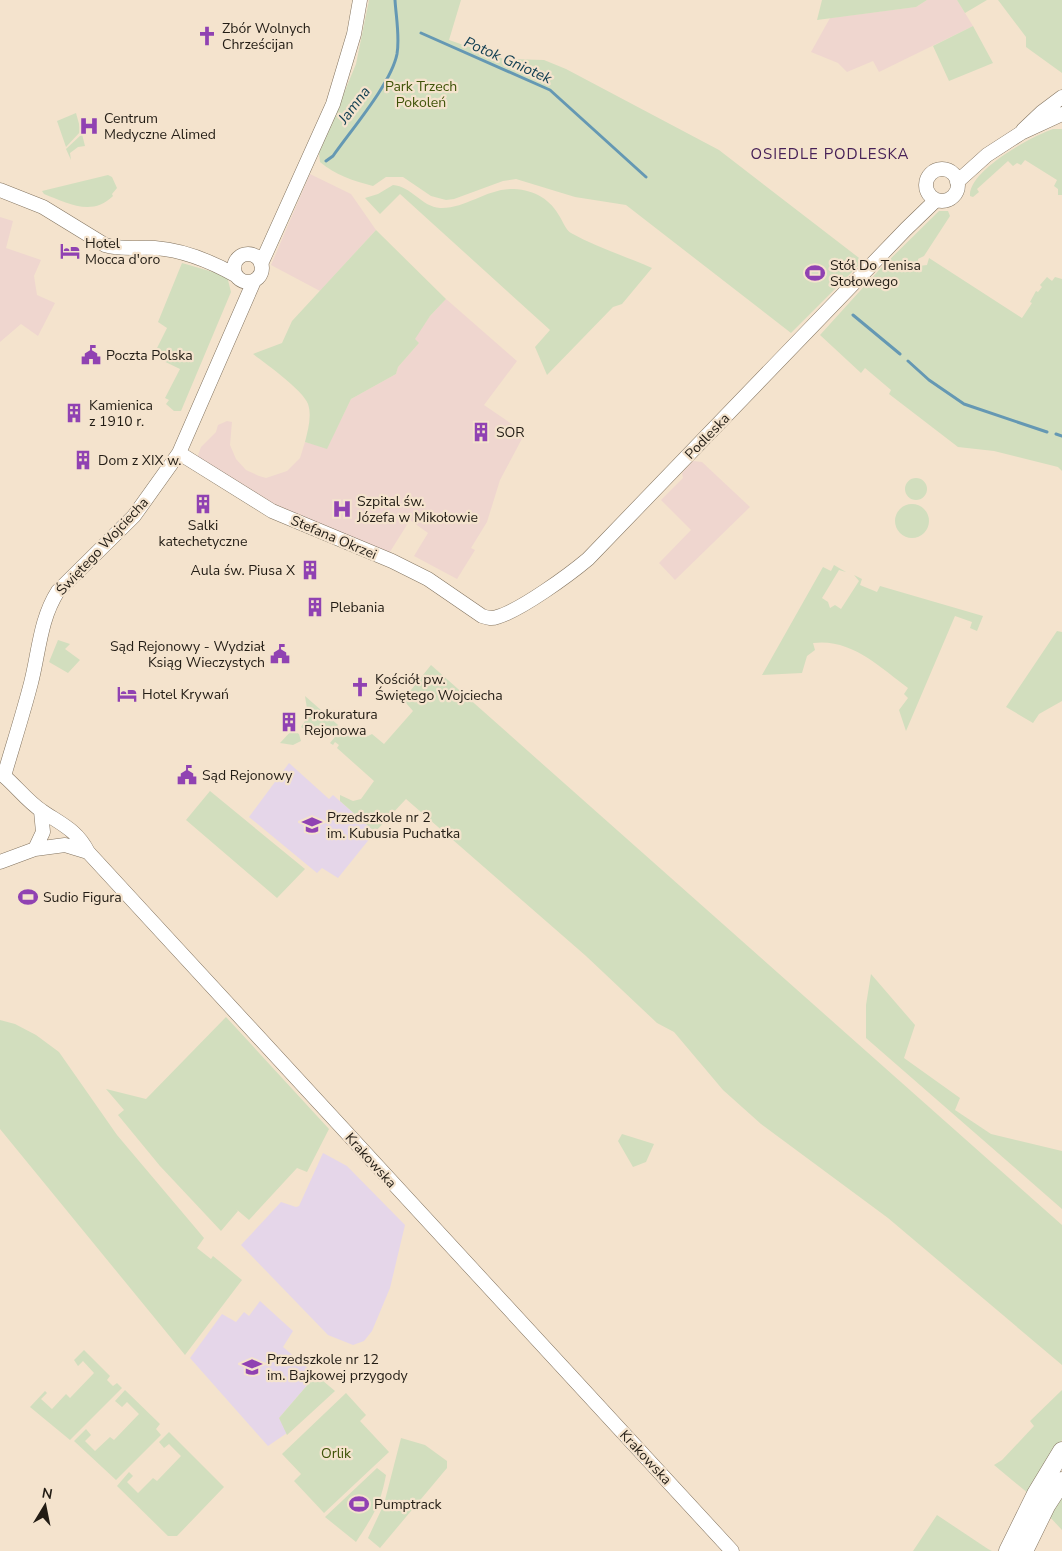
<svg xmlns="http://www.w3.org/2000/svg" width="1062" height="1551" viewBox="0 0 1062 1551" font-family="'Nunito Sans',sans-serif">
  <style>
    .commercial { fill: #efd6cf }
    .education { fill: #e5d6e9 }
    .green { fill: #d2debe }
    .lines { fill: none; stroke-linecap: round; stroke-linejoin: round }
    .stream { stroke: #6598b3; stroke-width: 3 }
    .tertiary-casing { stroke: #82735f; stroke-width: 15 }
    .primary-casing { stroke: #82735f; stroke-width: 19 }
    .tertiary { stroke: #fff; stroke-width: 14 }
    .primary { stroke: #fff; stroke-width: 18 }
    .labels { text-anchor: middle; stroke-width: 4.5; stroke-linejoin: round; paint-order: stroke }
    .poi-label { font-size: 14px; fill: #221c14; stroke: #f4e3cd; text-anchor: start }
    .park-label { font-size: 14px; fill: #3f5308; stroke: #f4e3cd }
    .street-label { font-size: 14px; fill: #221c14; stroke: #f4e3cd }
    .water-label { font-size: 15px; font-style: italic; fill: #103d51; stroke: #f4e3cd }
    .neighbourhood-label { font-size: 15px; letter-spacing: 1px; fill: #472157; stroke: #f4e3cd }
  </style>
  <rect width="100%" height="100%" fill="#f4e3cd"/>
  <path class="commercial" d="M927 0H957L973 26 879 72 873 61 847 72 838 63 811 52 830 18 916 7Z
    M310 174 351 194 376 230 320 291 271 265Z
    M0 217 13 221 6 248 41 260 34 276 37 295 55 303 38 336 21 324 0 342Z
    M446 299 517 361 484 405 525 433 500 480 487 522 471 548 475 550 457 579 414 556 428 533 410 520 388 555 286 513 197 458 201 447 216 432 218 425 227 421 232 422 230 445 236 459 246 470 259 476 266 478 287 471 300 458 305 442 327 448 351 399 396 374 398 367 419 343 414 339 430 316Z
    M693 461 702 462 750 507 675 580 659 563 691 530 661 500 683 478 682 473Z"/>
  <path class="education" d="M289 763 329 799 333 795 375 832 338 878 322 868 317 873 249 817Z
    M323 1153 347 1166 405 1225 390 1288 372 1331 364 1341 353 1345 328 1335 241 1245 281 1202 296 1207 299 1206Z
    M260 1301 293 1331 283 1347 316 1375 279 1418 287 1433 268 1446 190 1358 222 1314 236 1322 244 1312 249 1316Z"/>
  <path class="green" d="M369 0H461L449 40 504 59 544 60 566 69 719 150 863 261 791 333 626 205 575 197 516 179 503 181 454 199 446 200 431 196 403 177H386L373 186C354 181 335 175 320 162L319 153 356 64Z
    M822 0H927L916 7 817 20Z
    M957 0H987L965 13Z
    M998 0H1062V73L1026 47V37Z
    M973 26 993 63 949 81 933 46Z
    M76 113 81 131 66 147 57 121Z
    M1053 129H1062V195H1058V189L1054 186 1057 180 1025 160 1021 165 1017 163 1013 166 1008 161 977 189 979 192 973 197 970 196C968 171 1032 136 1053 129Z
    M82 134 85 146 78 147 70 153 71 160 66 149Z
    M108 175 112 177 117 188 112 194 113 196C92 217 67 203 44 194L42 191Z
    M393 185C411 186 422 207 440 208 466 209 487 188 514 189 535 190 551 200 560 217 563 222 566 230 571 233 596 247 625 256 652 268L622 304 613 307 547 375 535 347 550 330 400 194 380 214 365 198 378 194Z
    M939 211H948L950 216 924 256 918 259 919 266 927 265 929 258 1022 318 1032 303 1030 302 1036 291 1038 292 1042 287 1040 285 1047 277 1052 281 1055 277 1062 279V471L1058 467 994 451 958 447 889 394 891 390 865 368 861 373 820 335 879 270Z
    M376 230 446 299 430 316 415 339 419 343 398 367 396 374 351 399 327 449 305 442C308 430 312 416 308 404 303 390 266 364 253 354L282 343 292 321Z
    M182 263 227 276 231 292 181 411H174L166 404 169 400 165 398 180 369 153 356 167 328 158 322Z
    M905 489a11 11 0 1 1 22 0a11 11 0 1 1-22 0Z
    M895 521a17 17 0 1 1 34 0a17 17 0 1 1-34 0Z
    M834 565 846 572 839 570 822 598 828 602 830 608 835 605 841 609 859 581 854 575 862 579 860 585 877 592 880 586 983 616 977 631 970 628 972 622 955 616 906 731 899 710 908 698 904 694 908 688C880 667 851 638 813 643L815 650 807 656 802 673 762 675 823 567 831 571Z
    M1057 631 1062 632V701L1039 714 1033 723 1006 707Z
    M58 640 70 644 65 649 80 660 68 673 49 662Z
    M431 665 1062 1225V1365L888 1218 761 1124 723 1090 674 1032 657 1023 586 956 406 799 375 832 340 801V795L353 801 361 799 374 781 337 748 339 745 335 742 333 745 330 743 344 726 368 736 372 734 384 744 413 711 406 703 407 695Z
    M305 696 338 725 326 738 313 729 310 733 301 727 311 712 307 709Z
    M292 730 299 734 301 741 293 745 280 743Z
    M210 791 305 869 277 898 186 820Z
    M871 974 915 1025 904 1058 960 1098 955 1110 991 1134 1062 1151V1209L866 1038V1005Z
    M226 1017 329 1129 307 1172 297 1168 249 1220 236 1209 238 1211 221 1231 160 1166 118 1115 124 1110 106 1089 146 1099Z
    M0 1020 15 1024 36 1035 59 1052 117 1135 204 1238 197 1248 211 1259 213 1256 242 1280 185 1355 0 1129Z
    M622 1134 654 1144 646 1162 633 1167 618 1141Z
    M84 1350 110 1376 107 1380 113 1386 117 1383 122 1388 70 1440 30 1407 45 1391 47 1393 41 1399 52 1409 66 1394 70 1398 94 1373 83 1361 78 1366 74 1360Z
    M316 1375 335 1391 287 1435 279 1418Z
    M125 1390 160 1424 156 1429 161 1435 116 1480 74 1441 86 1429 91 1435 85 1441 95 1451 110 1437 114 1440 139 1414 127 1402 122 1407 115 1401Z
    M1062 1390V1440L1029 1494 994 1465 1002 1460 1034 1426 1030 1421Z
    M346 1393 366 1415 360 1421 389 1452 324 1513 294 1481 301 1474 282 1454Z
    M169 1432 224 1487 177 1536H168L117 1486 129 1472 133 1476 127 1482 138 1493 153 1478 157 1481 181 1456 169 1444 164 1448 159 1442Z
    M401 1438 425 1445 447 1461V1468L380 1548 368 1538 384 1504Z
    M377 1468 386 1475C380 1506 373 1516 356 1542L325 1517Z
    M1062 1492V1530L1048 1515Z
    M937 1515 988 1549 992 1551H913Z"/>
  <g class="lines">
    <path class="stream" d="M421 33 550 90 646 177
      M326 161 333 156C351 130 391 84 397 54 400 37 396 17 395 0
      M853 315 900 354
      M908 361 929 380 964 404 1047 432
      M1056 434 1062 436"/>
    <defs>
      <path id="tertiary" d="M1023 130 1042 112 1062 97
        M926 185a16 16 0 1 1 32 0a16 16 0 1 1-32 0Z
        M957 182 987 155 1021 133 1062 114
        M0 190 43 207 105 245C121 250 138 247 155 248 182 250 212 262 235 275
        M234 268a14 14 0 1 1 28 0a14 14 0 1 1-28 0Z
        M261 264 333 104 354 34 360 0
        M179 453 272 511 392 561 428 579 482 616C488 618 492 619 497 617 521 610 569 575 588 559L906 229 936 200
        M4 776C17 787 28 802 42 811 61 824 77 830 88 852L732 1551
        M4 776C13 745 23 714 31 683 39 652 40 619 58 591L134 516 179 453 254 281
        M35 849 43 832 41 811
        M0 862 35 849 65 845 88 852"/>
      <path id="primary" d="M1008 1551 1036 1494 1062 1451
        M1024 1551 1046 1506 1062 1481"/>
    </defs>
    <use href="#tertiary" class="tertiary-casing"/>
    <use href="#primary" class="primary-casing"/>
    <use href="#tertiary" class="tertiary"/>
    <use href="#primary" class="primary"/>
  </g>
  <defs>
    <symbol id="church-bare" viewBox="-9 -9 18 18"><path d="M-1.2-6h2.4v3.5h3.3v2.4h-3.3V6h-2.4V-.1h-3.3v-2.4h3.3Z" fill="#9042b2" stroke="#f4e3cd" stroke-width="2.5" paint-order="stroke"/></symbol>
    <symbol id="hospital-bare" viewBox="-9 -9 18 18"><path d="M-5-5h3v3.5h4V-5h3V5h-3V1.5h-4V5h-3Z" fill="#9042b2" stroke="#f4e3cd" stroke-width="2.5" paint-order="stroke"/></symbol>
    <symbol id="hotel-bare" viewBox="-9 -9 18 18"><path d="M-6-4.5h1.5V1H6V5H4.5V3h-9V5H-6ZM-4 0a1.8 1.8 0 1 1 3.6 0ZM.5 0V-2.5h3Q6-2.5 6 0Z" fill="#9042b2" stroke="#f4e3cd" stroke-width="2.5" paint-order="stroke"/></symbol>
    <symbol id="stadium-bare" viewBox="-9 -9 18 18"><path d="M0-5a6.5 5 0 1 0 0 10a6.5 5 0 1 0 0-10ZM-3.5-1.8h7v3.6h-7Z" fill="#9042b2" stroke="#f4e3cd" stroke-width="2.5" paint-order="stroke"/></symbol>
    <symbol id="civic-bare" viewBox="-9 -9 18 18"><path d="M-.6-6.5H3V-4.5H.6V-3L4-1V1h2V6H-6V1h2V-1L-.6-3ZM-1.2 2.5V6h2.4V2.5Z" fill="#9042b2" stroke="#f4e3cd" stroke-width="2.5" paint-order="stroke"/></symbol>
    <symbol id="building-bare" viewBox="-9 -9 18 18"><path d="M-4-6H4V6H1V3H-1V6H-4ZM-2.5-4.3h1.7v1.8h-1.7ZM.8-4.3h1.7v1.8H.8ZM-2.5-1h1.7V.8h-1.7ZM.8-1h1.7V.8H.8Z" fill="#9042b2" stroke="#f4e3cd" stroke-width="2.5" paint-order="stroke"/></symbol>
    <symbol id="school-bare" viewBox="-9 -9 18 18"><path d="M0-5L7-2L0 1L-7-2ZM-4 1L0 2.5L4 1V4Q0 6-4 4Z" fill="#9042b2" stroke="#f4e3cd" stroke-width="2.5" paint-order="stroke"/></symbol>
  </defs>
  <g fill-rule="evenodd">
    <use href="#church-bare" x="193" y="22" width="28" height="28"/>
    <use href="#hospital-bare" x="75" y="112" width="28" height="28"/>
    <use href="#hotel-bare" x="56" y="237" width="28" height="28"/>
    <use href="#stadium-bare" x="801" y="259" width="28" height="28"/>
    <use href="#civic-bare" x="77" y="341" width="28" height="28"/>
    <use href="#building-bare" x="60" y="399" width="28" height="28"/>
    <use href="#building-bare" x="467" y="418" width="28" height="28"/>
    <use href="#building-bare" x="69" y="446" width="28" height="28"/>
    <use href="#building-bare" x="189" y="490" width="28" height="28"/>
    <use href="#hospital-bare" x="328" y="495" width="28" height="28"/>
    <use href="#building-bare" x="296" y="556" width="28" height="28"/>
    <use href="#building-bare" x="301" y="593" width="28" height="28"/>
    <use href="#civic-bare" x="266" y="640" width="28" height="28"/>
    <use href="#church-bare" x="346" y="673" width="28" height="28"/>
    <use href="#hotel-bare" x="113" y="680" width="28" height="28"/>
    <use href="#building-bare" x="275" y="708" width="28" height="28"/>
    <use href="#civic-bare" x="173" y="761" width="28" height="28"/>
    <use href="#school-bare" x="298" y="811" width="28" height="28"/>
    <use href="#stadium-bare" x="14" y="883" width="28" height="28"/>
    <use href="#school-bare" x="238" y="1353" width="28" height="28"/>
    <use href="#stadium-bare" x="345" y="1490" width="28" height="28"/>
  </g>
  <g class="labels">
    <g class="poi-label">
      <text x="222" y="33">Zbór Wolnych<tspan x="222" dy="16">Chrześcijan</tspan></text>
      <text x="104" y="123">Centrum<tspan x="104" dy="16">Medyczne Alimed</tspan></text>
      <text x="85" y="248">Hotel<tspan x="85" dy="16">Mocca d'oro</tspan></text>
      <text x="830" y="270">Stół Do Tenisa<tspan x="830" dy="16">Stołowego</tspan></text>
      <text x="106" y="360">Poczta Polska</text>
      <text x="89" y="410">Kamienica<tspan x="89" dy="16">z 1910 r.</tspan></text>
      <text x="496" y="437">SOR</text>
      <text x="98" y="465">Dom z XIX w.</text>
      <text x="357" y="506">Szpital św.<tspan x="357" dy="16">Józefa w Mikołowie</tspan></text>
      <text x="203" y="530" text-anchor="middle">Salki<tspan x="203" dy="16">katechetyczne</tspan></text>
      <text x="295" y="575" text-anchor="end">Aula św. Piusa X</text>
      <text x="330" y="612">Plebania</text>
      <text x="265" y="651" text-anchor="end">Sąd Rejonowy - Wydział<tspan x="265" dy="16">Ksiąg Wieczystych</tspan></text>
      <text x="375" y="684">Kościół pw.<tspan x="375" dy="16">Świętego Wojciecha</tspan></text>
      <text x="142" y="699">Hotel Krywań</text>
      <text x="304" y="719">Prokuratura<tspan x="304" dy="16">Rejonowa</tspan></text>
      <text x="202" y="780">Sąd Rejonowy</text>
      <text x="327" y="822">Przedszkole nr 2<tspan x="327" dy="16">im. Kubusia Puchatka</tspan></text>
      <text x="43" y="902">Sudio Figura</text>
      <text x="267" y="1364">Przedszkole nr 12<tspan x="267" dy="16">im. Bajkowej przygody</tspan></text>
      <text x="374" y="1509">Pumptrack</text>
    </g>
    <g class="park-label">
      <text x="421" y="91">Park Trzech<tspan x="421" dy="16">Pokoleń</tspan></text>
      <text x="336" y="1458">Orlik</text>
    </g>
    <g class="street-label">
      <text transform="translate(707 436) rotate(-46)" y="5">Podleska</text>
      <text transform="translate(334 537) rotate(23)" y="5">Stefana Okrzei</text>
      <text transform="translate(102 546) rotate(-47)" y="5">Świętego Wojciecha</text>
      <text transform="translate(371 1160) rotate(48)" y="5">Krakowska</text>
      <text transform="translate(646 1457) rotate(47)" y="5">Krakowska</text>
    </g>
    <g class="water-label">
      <text transform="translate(508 60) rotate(24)" y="5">Potok Gniotek</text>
      <text transform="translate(354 105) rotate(-53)" y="5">Jamna</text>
    </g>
    <g class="neighbourhood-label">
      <text x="830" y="159">OSIEDLE PODLESKA</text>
    </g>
  </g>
  <g transform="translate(45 1506) rotate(10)" stroke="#f4e3cd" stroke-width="4" paint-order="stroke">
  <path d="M0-4L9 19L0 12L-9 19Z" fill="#221c14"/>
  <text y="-8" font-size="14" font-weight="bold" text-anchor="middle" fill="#221c14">N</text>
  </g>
</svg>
